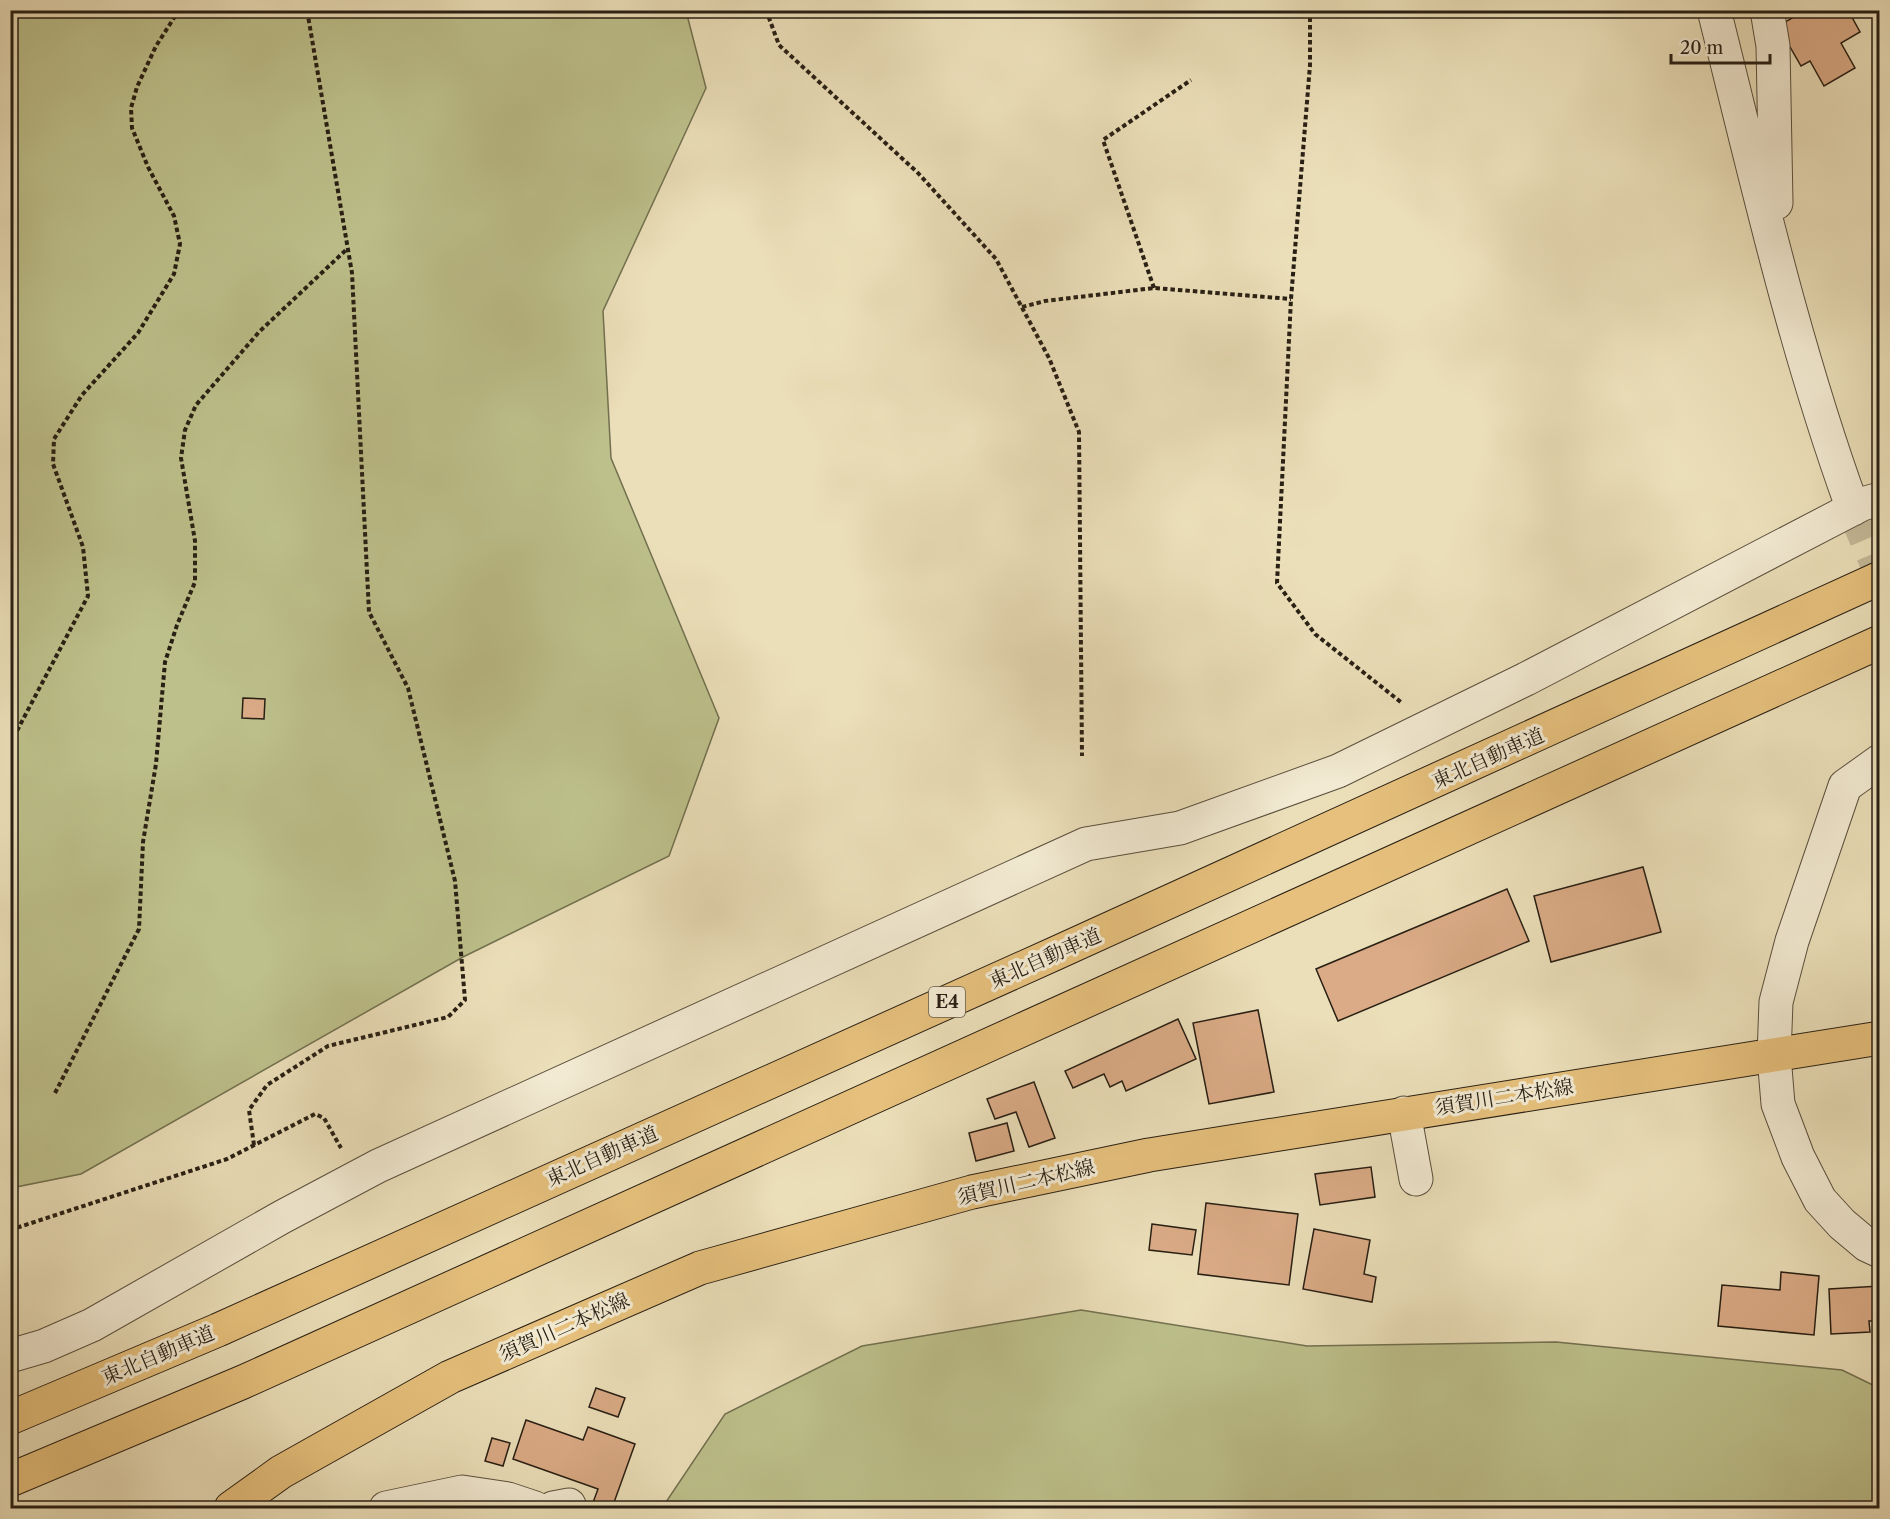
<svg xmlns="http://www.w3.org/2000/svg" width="1890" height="1519" viewBox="0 0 1890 1519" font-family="'Libre Caslon Text','Noto Serif JP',serif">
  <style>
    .green { fill: #bdc08b; stroke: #727050; stroke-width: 1.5 }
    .building { fill: #daab86; stroke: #281f14; stroke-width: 1.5 }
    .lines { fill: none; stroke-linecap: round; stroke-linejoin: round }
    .minor-tunnel { stroke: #c4b998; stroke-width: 33; stroke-dasharray: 33 16; stroke-linecap: butt }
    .minor-casing { stroke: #594f3d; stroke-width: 35 }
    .major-casing { stroke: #281f14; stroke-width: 35 }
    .highway-casing { stroke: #281f14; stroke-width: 35 }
    .path { stroke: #281f14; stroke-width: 4; stroke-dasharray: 4.5 3; stroke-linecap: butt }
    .minor { stroke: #f2ead2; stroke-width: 33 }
    .major { stroke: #e6c07c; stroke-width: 33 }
    .highway { stroke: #e6c07c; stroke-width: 33 }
    .labels { text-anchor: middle; stroke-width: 6; stroke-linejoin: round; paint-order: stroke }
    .shield { fill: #f2ead2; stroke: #655c4d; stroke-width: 1.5 }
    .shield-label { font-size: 18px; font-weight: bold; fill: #281f14 }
    .street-label { font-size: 20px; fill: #281f14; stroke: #f2ead2 }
  </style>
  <rect width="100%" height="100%" fill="#ebdfb9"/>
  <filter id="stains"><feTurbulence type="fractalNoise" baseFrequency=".00333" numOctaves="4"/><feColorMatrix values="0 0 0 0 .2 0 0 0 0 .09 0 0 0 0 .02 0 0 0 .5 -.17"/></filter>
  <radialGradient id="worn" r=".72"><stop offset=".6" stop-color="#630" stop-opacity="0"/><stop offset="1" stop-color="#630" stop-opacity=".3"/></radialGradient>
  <path class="green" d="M11 11H686L706 88 603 311 611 458 719 718 669 856 463 957 81 1174 11 1188Z
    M1081 1310 1307 1346 1556 1342 1842 1370 1879 1388V1508H662L725 1414 862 1346Z"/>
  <path class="building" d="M1806 10H1848L1860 32 1841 43 1855 68 1824 86 1810 61 1801 66 1778 26Z
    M243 698 265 699 264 719 242 718Z
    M1643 867 1661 932 1551 962 1534 896Z
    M1507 889 1529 941 1338 1021 1316 969Z
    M1258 1010 1274 1092 1209 1104 1193 1023Z
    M1178 1019 1196 1059 1126 1091 1122 1081 1110 1087 1104 1074 1073 1088 1065 1071Z
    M1034 1082 1055 1138 1029 1147 1016 1112 995 1119 987 1099Z
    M1007 1123 1014 1151 976 1161 969 1133Z
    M1371 1167 1375 1197 1320 1205 1315 1174Z
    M1206 1203 1298 1214 1289 1285 1198 1274Z
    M1152 1224 1196 1230 1192 1255 1149 1250Z
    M1314 1229 1370 1240 1364 1274 1376 1277 1372 1302 1303 1289Z
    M1781 1272 1819 1276 1814 1335 1718 1326 1722 1285 1780 1290Z
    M1880 1286V1321H1869L1870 1332 1831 1334 1829 1289Z
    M596 1388 625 1398 618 1417 589 1407Z
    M526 1420 583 1440 588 1427 635 1444 612 1508H591L598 1489 513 1459Z
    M492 1438 510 1443 503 1466 485 1461Z"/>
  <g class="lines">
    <path class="minor-tunnel" d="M1853 509 1880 572"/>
    <defs>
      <path id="minor" d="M1714 10C1756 178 1794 347 1853 509
        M1767 10 1773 46 1776 203
        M1880 761 1845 786 1792 941 1776 1002 1774 1056 1778 1104 1798 1157 1820 1200 1842 1224 1867 1245 1880 1251
        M1404 1113 1416 1179
        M10 1356 44 1346 92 1325 282 1217 378 1166 1086 844 1180 828 1338 771 1526 679 1862 504 1880 499
        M386 1508 462 1492 508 1499 535 1508
        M553 1508 569 1505"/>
      <path id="major" d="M231 1508 281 1472 450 1377 700 1268 972 1192 1149 1155 1880 1038"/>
      <path id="highway" d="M10 1418 218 1330 1054 954 1880 578
        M10 1480 243 1382 1880 642"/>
    </defs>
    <use href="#minor" class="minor-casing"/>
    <use href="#major" class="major-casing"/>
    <use href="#highway" class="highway-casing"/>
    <path class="path" d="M766 10 779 45 918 173 996 259 1049 358 1079 432 1082 756
      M1310 10V65L1291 299 1277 583 1315 634 1402 703
      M1154 288 1103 140 1191 80
      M1022 307 1045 301 1154 288 1291 299
      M10 744 88 596 83 547 53 464 54 439 82 395 138 333 174 274 180 244 174 216 148 167 132 128 131 108 137 87 156 46 179 10
      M55 1093 139 929 143 842 156 764 165 662 177 625 195 582V541L181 458 185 430 196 405 259 332 347 249
      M254 1145 249 1110 267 1085 328 1046 448 1017 465 1000 455 881 408 688 369 612 352 273 307 10
      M10 1230 227 1159 315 1114 324 1118 341 1148"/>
    <use href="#minor" class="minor"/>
    <use href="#major" class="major"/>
    <use href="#highway" class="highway"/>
  </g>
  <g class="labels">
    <rect class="shield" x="929" y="987" width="36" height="30" rx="4.5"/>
    <g class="shield-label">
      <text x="947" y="1008">E4</text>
    </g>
    <g class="street-label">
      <text transform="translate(1488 758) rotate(-24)" y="7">東北自動車道</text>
      <text transform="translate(1045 958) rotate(-24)" y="7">東北自動車道</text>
      <text transform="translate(1504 1097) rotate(-9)" y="7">須賀川二本松線</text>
      <text transform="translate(602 1156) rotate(-24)" y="7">東北自動車道</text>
      <text transform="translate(1026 1182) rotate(-13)" y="7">須賀川二本松線</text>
      <text transform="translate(564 1327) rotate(-24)" y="7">須賀川二本松線</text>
      <text transform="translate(158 1355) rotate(-23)" y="7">東北自動車道</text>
    </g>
  </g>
  <rect width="1890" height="1519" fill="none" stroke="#ebdfb9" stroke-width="36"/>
  <rect x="12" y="12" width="1866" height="1495" fill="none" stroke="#281f14" stroke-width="3"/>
  <rect x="18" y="18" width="1854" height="1483" fill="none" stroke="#281f14" stroke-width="1.5"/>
  <path d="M1671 54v9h99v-9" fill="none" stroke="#281f14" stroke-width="3"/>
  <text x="1680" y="54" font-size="18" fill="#281f14" stroke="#f2ead2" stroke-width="4.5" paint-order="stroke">20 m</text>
  <rect width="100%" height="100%" filter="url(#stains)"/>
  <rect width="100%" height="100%" fill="url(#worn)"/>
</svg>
